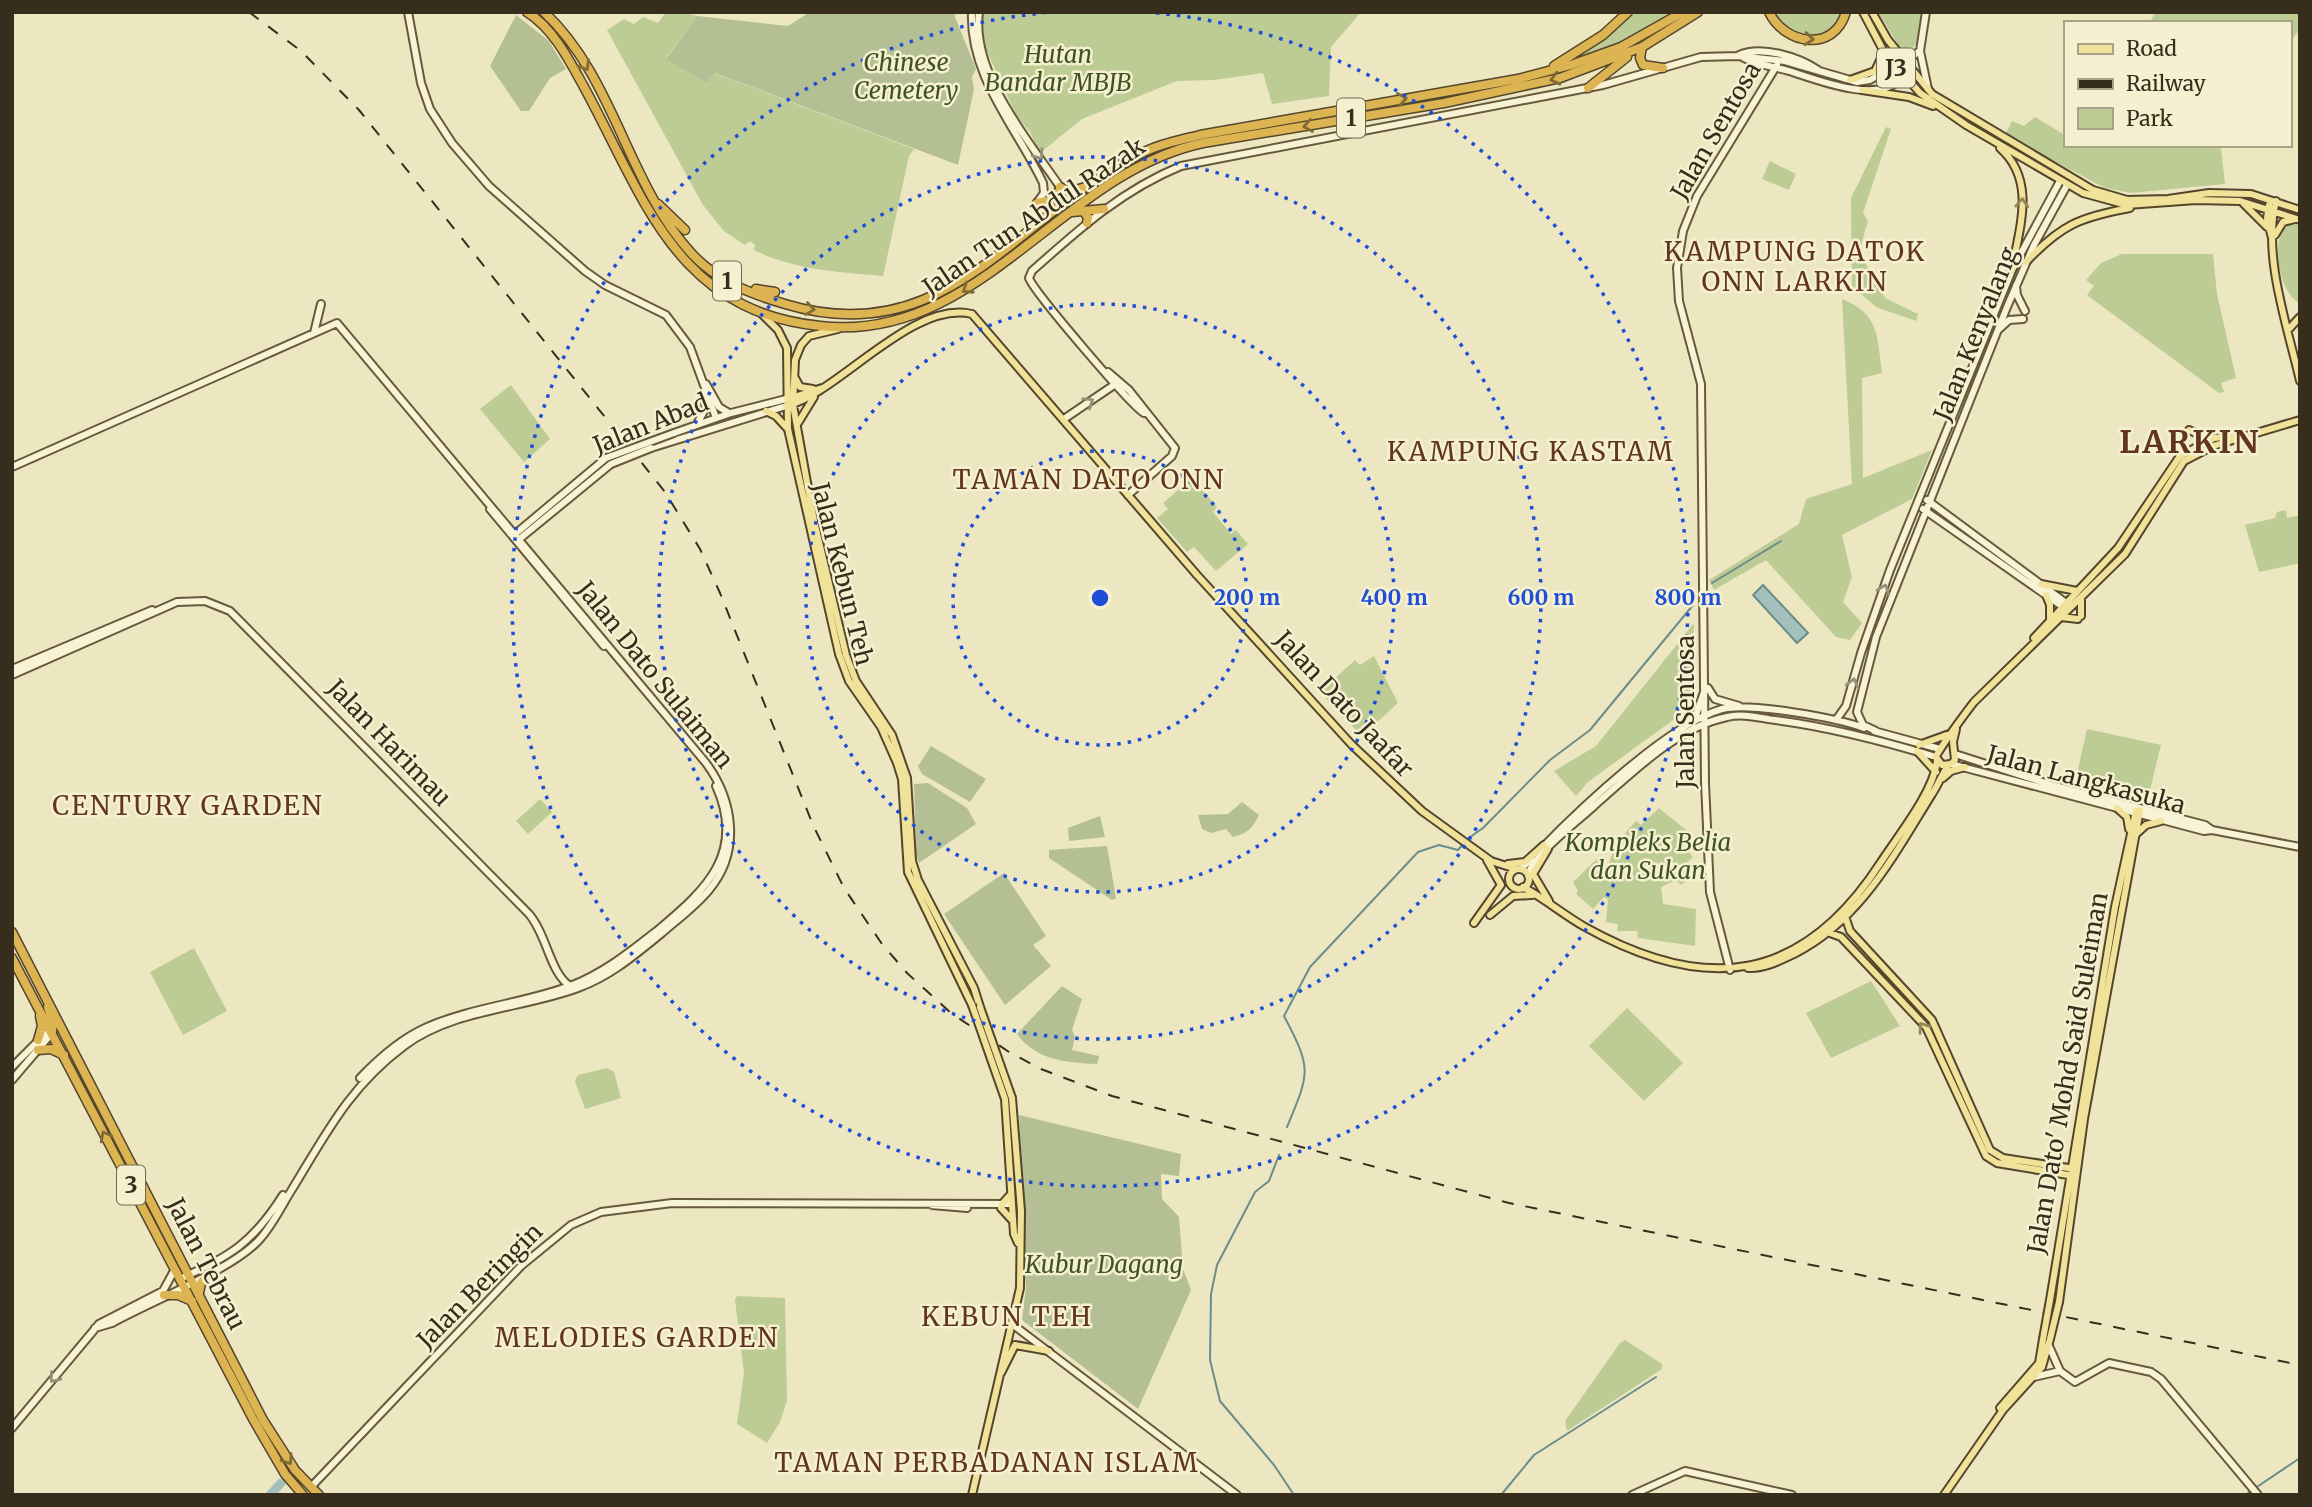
<svg xmlns="http://www.w3.org/2000/svg" width="2312" height="1507" viewBox="0 0 2312 1507" font-family="Merriweather,serif">
  <style>
    .green { fill: #bdcb95 }
    .cemetery { fill: #b4c094 }
    .water { fill: #a4c0bc; stroke: #6b8d8a; stroke-width: 2 }
    .lines { fill: none; stroke-linecap: round; stroke-linejoin: round }
    .stream { stroke: #6b8d8a; stroke-width: 2 }
    .river { stroke: #a4c0bc; stroke-width: 9 }
    .secondary-casing { stroke: #68593c; stroke-width: 10 }
    .primary-casing { stroke: #54452d; stroke-width: 10 }
    .highway-casing { stroke: #54452d; stroke-width: 11 }
    .secondary { stroke: #f8f3d4; stroke-width: 6 }
    .primary { stroke: #f1e299; stroke-width: 6 }
    .highway { stroke: #ddb452; stroke-width: 8 }
    .rail { stroke: #362d1d; stroke-width: 2; stroke-dasharray: 12 12; stroke-linecap: butt }
    .secondary-bridge-casing { stroke: #68593c; stroke-width: 10; stroke-linecap: butt }
    .primary-bridge-casing { stroke: #54452d; stroke-width: 10; stroke-linecap: butt }
    .secondary-bridge { stroke: #f8f3d4; stroke-width: 6 }
    .primary-bridge { stroke: #f1e299; stroke-width: 6 }
    .oneway { stroke: #816a35 }
    .oneway2 { stroke: #979078 }
    .oneway3 { stroke: #94885b }
    .ring { fill: none; stroke: #1d4ed8; stroke-width: 3.5; stroke-dasharray: 3.5 7 }
    .labels { text-anchor: middle; stroke-width: 5; stroke-linejoin: round; paint-order: stroke }
    .shield { fill: #f5f0d0; stroke: #6f6853; stroke-width: 2 }
    .shield-label { font-size: 23px; font-weight: bold; fill: #362d1d }
    .park-label { font-size: 24px; font-style: italic; fill: #405324; stroke: #f5f0d0 }
    .street-label { font-size: 24px; fill: #362d1d; stroke: #f5f0d0 }
    .neighbourhood-label { font-size: 26px; letter-spacing: 2px; fill: #62361d; stroke: #f5f0d0 }
    .district-label { font-size: 32px; font-weight: bold; letter-spacing: 2px; fill: #62361d; stroke: #f5f0d0 }
    .centre { fill: #1d4ed8; stroke: #f5f0d0; stroke-width: 3.5 }
    .ring-label { font-size: 21px; text-anchor: middle; font-weight: bold; fill: #1d4ed8; stroke: #f5f0d0; stroke-width: 5; stroke-linejoin: round; paint-order: stroke }
  </style>
  <rect width="100%" height="100%" fill="#ede7c1"/>
  <path class="green" d="M681 12 697 16 666 58 707 83 714 73 914 149 909 156 883 276C838 272 794 270 754 250L755 245 750 241 745 245 724 231 703 205 607 30 624 19 634 24 643 17 658 23 665 13Z
    M981 12H1361L1331 47 1329 96 1272 104 1263 73 1214 80 1177 81 1082 119 1040 153 1030 132 1016 115 980 36Z
    M1628 12H1676L1626 43 1559 67Z
    M1770 12H1842C1831 34 1820 37 1797 38Z
    M1878 12H1922L1916 44 1909 53 1901 49Z
    M2155 12H2300V28L2289 45V23H2150Z
    M2035 117 2065 135V145H2216L2221 149 2225 184 2131 193 2105 188 2005 135 2012 121 2024 126Z
    M1886 127 1891 129 1863 213 1868 221 1859 252 1885 298 1918 314 1916 321 1876 307 1852 286 1851 198Z
    M1770 161 1796 174 1789 190 1762 179Z
    M2286 223 2300 225V303C2278 294 2271 238 2286 223Z
    M2122 254H2213L2217 294 2236 378 2221 383 2224 392 2219 393 2087 295 2094 286 2086 280 2101 263Z
    M1842 299C1880 314 1877 337 1882 373L1862 378 1863 478 1932 450 1912 499 1842 535 1852 577 1843 602 1862 623 1850 640 1836 637 1766 560 1714 590 1709 580 1799 524 1806 499 1852 484Z
    M511 385 550 439 524 462 480 409Z
    M1192 478 1217 507 1213 512 1231 534 1236 530 1248 544 1216 571 1194 547 1187 552 1157 518 1168 509 1163 503Z
    M2286 510 2287 518 2300 515V563L2259 572 2245 525 2275 518 2277 512Z
    M1694 623 1689 701 1680 715 1588 782 1576 796 1554 771 1596 746Z
    M1374 656 1398 703 1362 736 1320 692 1355 660 1360 665Z
    M2087 729 2161 745 2149 794 2076 778Z
    M540 799 552 812 528 834 516 821Z
    M1659 808 1692 835 1683 845 1693 857 1682 867 1692 877 1681 885 1676 880 1661 887 1663 904 1696 909 1695 946 1638 938 1637 931H1617L1618 924 1606 922 1608 899 1604 897 1593 909 1576 894 1578 891 1573 882 1597 859 1601 862 1593 869 1605 878C1612 850 1616 843 1636 821L1641 825Z
    M194 948 227 1011 183 1035 150 972Z
    M1871 981 1900 1026 1831 1058 1806 1013Z
    M1627 1008 1683 1063 1644 1101 1589 1046Z
    M607 1068 614 1072 621 1098 585 1109 575 1081 578 1075Z
    M737 1296 785 1298 787 1401 780 1422 767 1443 737 1424 744 1373 735 1300Z
    M1625 1340 1662 1364V1369L1567 1431 1565 1421 1620 1343Z"/>
  <path class="cemetery" d="M810 12H956L955 17 976 69 972 77 974 89 958 165 715 73 707 83 666 59 697 16 788 26Z
    M516 15 549 41 566 69 550 78 529 111H521L490 66Z
    M931 746 986 779 970 802 922 774 918 766Z
    M928 783 967 808 976 824 919 863 916 855 914 784Z
    M1242 802 1259 815C1252 829 1248 833 1233 837L1226 829 1211 833 1202 829 1198 815 1228 814Z
    M1100 816 1105 837 1069 841 1068 828Z
    M1107 846 1116 898 1112 900 1049 858V850Z
    M1004 873 1046 936 1033 945 1051 966 1005 1005 944 914Z
    M1062 986 1082 999 1072 1030 1075 1037 1072 1050 1099 1056 1097 1064C1068 1063 1035 1060 1017 1034Z
    M1019 1115 1181 1154 1179 1176 1161 1174 1162 1199 1179 1217 1183 1269 1191 1290 1138 1409 1022 1320 1026 1287Z"/>
  <path class="water" d="M1763 585 1808 633 1797 643 1753 595Z"/>
  <g class="lines">
    <path class="stream" d="M1712 583 1781 541
      M1466 840 1483 828 1550 760 1590 730 1693 605
      M1287 1127C1310 1072 1312 1069 1284 1016L1310 967 1418 852 1439 845 1458 850 1463 844
      M1279 1155 1269 1181 1255 1192 1217 1265 1211 1294 1210 1360 1220 1401 1274 1465 1294 1495
      M1501 1495 1534 1455 1656 1377
      M2245 1495 2300 1458"/>
    <path class="river" d="M270 1495 281 1483"/>
    <defs>
      <path id="secondary" d="M408 12 421 83 430 109 452 143 489 186 585 271 605 285 666 315 690 347 716 418
        M972 12C969 76 1017 128 1043 183L1044 193 1039 200
        M979 12C971 73 1028 140 1060 187
        M1926 12 1920 51 1928 89
        M1900 54 1911 57 1920 51
        M1739 55C1762 45 1799 57 1818 70
        M2016 286 2017 295 2025 311
        M1998 330 2009 320 2023 319
        M314 333 321 304
        M1108 372 1129 390 1175 448 1172 456 1128 495
        M706 384 719 407 729 413
        M1144 413C1133 408 1034 292 1029 278L1032 271C1078 230 1122 190 1181 166L1603 85 1701 57 1737 56 1785 61 1857 82 1870 80 1891 68 1897 72 1899 80C1876 104 1815 79 1789 71 1772 66 1757 65 1742 57
        M1064 419 1114 385
        M697 424 705 409V395
        M674 433 731 413 786 399
        M651 448 786 406
        M12 467 337 323 706 763C734 801 741 852 709 890 696 906 678 919 662 933 636 954 611 976 578 988 522 1009 453 1009 404 1046 349 1087 326 1134 291 1191 281 1207 272 1226 259 1240 233 1269 150 1302 112 1323L95 1328
        M1927 500 2070 606
        M490 509 604 646
        M1923 509 2066 609
        M514 535 606 458
        M517 541 611 464
        M12 669 152 610
        M12 675 177 602 205 601 230 611 529 914C547 935 550 973 570 986
        M1708 688 1715 699 1739 706
        M1836 720 1846 706 1861 653 1890 570 2012 270 2060 181
        M1686 724 1696 715 1704 692
        M1874 731 1940 749
        M1876 731 1863 725 1857 712 1876 637 2007 307 2034 245 2067 185
        M1955 754 2055 786 2205 825 2212 830 2300 847
        M1951 764 2204 831 2212 830
        M1541 849C1580 809 1669 724 1722 709 1748 702 1837 718 1864 728
        M1521 869 1531 859
        M1528 875C1533 855 1578 821 1594 806 1631 774 1677 727 1727 717 1742 713 1759 718 1775 720 1830 727 1883 741 1936 757
        M1730 970 1710 892 1705 783 1701 384 1679 301 1677 268 1683 231 1697 196 1777 65
        M12 1067 45 1034 52 1032
        M360 1078C379 1058 402 1038 427 1027 473 1007 524 1003 570 986 604 973 631 951 659 929 707 889 746 852 716 786
        M12 1080 52 1033
        M932 1205 967 1208
        M180 1279C231 1255 252 1244 283 1195
        M1012 1324 1237 1495
        M2049 1346 2060 1371 2075 1382 2109 1363 2151 1372 2161 1379 2258 1495
        M2034 1377 2060 1371
        M12 1428 99 1324 163 1291 175 1269
        M311 1487 521 1266 571 1225 601 1212 672 1203 1012 1204
        M1632 1495 1685 1471 1792 1495"/>
      <path id="primary" d="M1863 12 1884 52 1920 93 1966 125 2083 193 2127 205 2196 200 2240 201 2300 220
        M1872 12 1888 40 1932 94 2093 190 2127 200 2168 199 2209 193 2251 194 2300 210
        M1850 80 1875 71 1884 52
        M1862 90 1909 97 1933 106
        M2000 148C2037 181 2019 228 2012 270
        M2276 201C2262 255 2288 328 2300 381
        M2243 203 2267 227
        M2269 205 2267 218 2272 238
        M2275 235 2283 222 2295 219
        M2026 262C2061 225 2080 217 2130 208
        M761 313 778 330 787 348 788 429 839 654 849 681 881 727 897 763 902 779 908 872 972 1005
        M838 329 809 336 801 345 795 360 793 405 814 521 846 655 856 681 892 735 907 778 912 861 918 880 974 988 980 1007
        M2288 330 2300 317
        M795 378 800 387 813 389
        M791 398 822 388
        M786 406C838 394 911 300 972 314L1197 575 1352 745 1422 811 1491 861 1516 869
        M766 411 776 416 787 428
        M798 423 814 397
        M2189 430 2209 439
        M2041 584 2077 591
        M2046 595 2050 605V618
        M2081 616V597
        M2061 617 2078 619
        M2034 638 2118 548 2180 456 2214 438 2241 435
        M1956 729 1953 742 1955 760 1951 764 1942 765 1936 757C1938 750 1967 711 1974 702L2125 554 2184 461 2213 446 2300 420
        M1919 745 1952 733
        M1917 751 1936 772
        M1943 778 1951 771 1965 767
        M2117 808 2127 817 2129 829
        M2136 834 2146 825 2161 821
        M1548 849 1533 874 1549 901
        M1508 864 1525 862 1544 845
        M1509 879a10 10 0 1 1 20 0a10 10 0 1 1-20 0Z
        M1523 887C1545 899 1564 915 1585 927 1707 995 1803 983 1881 862 1898 836 1935 790 1937 760
        M1490 915 1513 896 1532 895
        M1846 919 1850 931 1932 1020 1990 1150 2003 1158 2075 1169
        M1474 923 1501 885 1487 860
        M1830 933 1841 937 1926 1027 1986 1156 1997 1163 2074 1176
        M1748 968C1764 969 1779 961 1794 954 1860 921 1894 855 1932 794 1938 785 1942 774 1948 766
        M1005 1099 1014 1234 1018 1243
        M1002 1204 1011 1194
        M1001 1208 1012 1220
        M2050 1300 2115 907 2136 811
        M2059 1302 2084 1119 2140 810
        M1001 1373 1015 1345 1049 1351
        M2000 1408 2039 1363 2043 1339
        M972 1495 1020 1288 1021 1211 1012 1098
        M1944 1495 2003 1410 2042 1367 2050 1339"/>
      <path id="highway" d="M527 12C554 29 569 60 584 87 644 197 675 311 820 326 979 344 1060 173 1203 143L1444 103 1560 78 1642 47 1698 12
        M544 12C615 78 627 184 692 254 717 281 751 294 785 304 949 354 1018 211 1144 152 1162 143 1181 140 1200 135L1518 79 1571 65 1621 47 1683 12
        M1769 12C1785 45 1834 53 1846 12
        M1642 47 1640 58 1643 65 1663 68
        M1554 66 1603 35 1628 12
        M1588 88 1627 57
        M1060 187 1069 192 1082 188
        M1037 203 1047 201 1062 189
        M658 204 685 230
        M1083 211 1088 217 1087 223
        M1072 212 1104 209
        M756 289 775 292
        M12 932 263 1420 295 1470 319 1495
        M12 958 253 1419 285 1474 303 1495
        M48 1007 53 1023 52 1032
        M38 1040 42 1026 40 1016
        M38 1050 51 1049 64 1055
        M199 1293 201 1283 210 1272
        M164 1295H178L192 1301"/>
    </defs>
    <use href="#secondary" class="secondary-casing"/>
    <use href="#primary" class="primary-casing"/>
    <use href="#highway" class="highway-casing"/>
    <use href="#secondary" class="secondary"/>
    <use href="#primary" class="primary"/>
    <use href="#highway" class="highway"/>
    <path class="rail" d="M249 12 301 51 359 110 665 492 700 549 720 593 813 825 844 888 882 944 907 973 951 1013 1009 1052 1041 1069 1112 1096 1509 1203 2300 1365"/>
    <defs>
      <path id="secondary-bridge" d="M606 458 674 433
        M611 464 651 448"/>
      <path id="primary-bridge" d="M972 1005 1005 1099
        M980 1007 1012 1098
        M2043 1339 2050 1300
        M2050 1339 2059 1302"/>
    </defs>
    <use href="#secondary-bridge" class="secondary-bridge-casing"/>
    <use href="#primary-bridge" class="primary-bridge-casing"/>
    <use href="#secondary-bridge" class="secondary-bridge"/>
    <use href="#primary-bridge" class="primary-bridge"/>
  </g>
  <defs><path id="oneway-chevron" d="M-2-3.5L2.5 0L-2 3.5" fill="none" stroke-width="1.6" stroke-linecap="round" stroke-linejoin="round" transform="scale(1.75)"/></defs>
  <g class="oneway">
    <use href="#oneway-chevron" transform="translate(1809 39) rotate(5)"/>
    <use href="#oneway-chevron" transform="translate(585 66) rotate(61)"/>
    <use href="#oneway-chevron" transform="translate(1555 79) rotate(166)"/>
    <use href="#oneway-chevron" transform="translate(1402 99) rotate(-10)"/>
    <use href="#oneway-chevron" transform="translate(1308 126) rotate(170)"/>
    <use href="#oneway-chevron" transform="translate(967 289) rotate(147)"/>
    <use href="#oneway-chevron" transform="translate(810 309) rotate(8)"/>
    <use href="#oneway-chevron" transform="translate(105 1136) rotate(-117)"/>
    <use href="#oneway-chevron" transform="translate(288 1460) rotate(56)"/>
  </g>
  <g class="oneway2">
    <use href="#oneway-chevron" transform="translate(1039 155) rotate(55)"/>
    <use href="#oneway-chevron" transform="translate(1089 402) rotate(-34)"/>
    <use href="#oneway-chevron" transform="translate(1884 589) rotate(-70)"/>
    <use href="#oneway-chevron" transform="translate(1853 683) rotate(-75)"/>
    <use href="#oneway-chevron" transform="translate(54 1378) rotate(130)"/>
  </g>
  <g class="oneway3">
    <use href="#oneway-chevron" transform="translate(2022 203) rotate(-86)"/>
    <use href="#oneway-chevron" transform="translate(1923 1027) rotate(-125)"/>
  </g>
  <g class="ring">
    <circle cx="1100" cy="598" r="147"/>
    <circle cx="1100" cy="598" r="294"/>
    <circle cx="1100" cy="598" r="441"/>
    <path d="M1156 13A588 588 0 1 1 1044 13"/>
  </g>
  <g class="labels">
    <g class="shield">
      <rect x="1877" y="48.5" width="38" height="39" rx="5"/>
      <rect x="1337" y="98.5" width="28" height="39" rx="5"/>
      <rect x="713" y="261.5" width="28" height="39" rx="5"/>
      <rect x="117" y="1165.5" width="28" height="39" rx="5"/>
    </g>
    <g class="shield-label">
      <text x="1896" y="76">J3</text>
      <text x="1351" y="126">1</text>
      <text x="727" y="289">1</text>
      <text x="131" y="1193">3</text>
    </g>
    <g class="park-label">
      <text x="1058" y="63">Hutan<tspan x="1058" dy="28">Bandar MBJB</tspan></text>
      <text x="906" y="71">Chinese<tspan x="906" dy="28">Cemetery</tspan></text>
      <text x="1648" y="851">Kompleks Belia<tspan x="1648" dy="28">dan Sukan</tspan></text>
      <text x="1104" y="1273">Kubur Dagang</text>
    </g>
    <g class="street-label">
      <text transform="translate(1716 131) rotate(-60)" y="8">Jalan Sentosa</text>
      <text transform="translate(1034 217) rotate(-34)" y="8">Jalan Tun Abdul Razak</text>
      <text transform="translate(1976 334) rotate(-68)" y="8">Jalan Kenyalang</text>
      <text transform="translate(651 424) rotate(-22)" y="8">Jalan Abad</text>
      <text transform="translate(842 574) rotate(76)" y="8">Jalan Kebun Teh</text>
      <text transform="translate(655 675) rotate(51)" y="8">Jalan Dato Sulaiman</text>
      <text transform="translate(1344 704) rotate(47)" y="8">Jalan Dato Jaafar</text>
      <text transform="translate(1686 712) rotate(-90)" y="8">Jalan Sentosa</text>
      <text transform="translate(389 743) rotate(46)" y="8">Jalan Harimau</text>
      <text transform="translate(2086 780) rotate(15)" y="8">Jalan Langkasuka</text>
      <text transform="translate(2068 1073) rotate(-80)" y="8">Jalan Dato' Mohd Said Suleiman</text>
      <text transform="translate(206 1264) rotate(63)" y="8">Jalan Tebrau</text>
      <text transform="translate(480 1286) rotate(-45)" y="8">Jalan Beringin</text>
    </g>
    <g class="neighbourhood-label">
      <text x="1795" y="261">KAMPUNG DATOK<tspan x="1795" dy="30">ONN LARKIN</tspan></text>
      <text x="1531" y="461">KAMPUNG KASTAM</text>
      <text x="1089" y="489">TAMAN DATO ONN</text>
      <text x="188" y="815">CENTURY GARDEN</text>
      <text x="1007" y="1326">KEBUN TEH</text>
      <text x="637" y="1347">MELODIES GARDEN</text>
      <text x="987" y="1472">TAMAN PERBADANAN ISLAM</text>
    </g>
    <g class="district-label">
      <text x="2190" y="453">LARKIN</text>
    </g>
  </g>
  <circle cx="1100" cy="598" r="10" class="centre"/>
  <g class="ring-label">
    <text x="1247" y="605">200 m</text>
    <text x="1394" y="605">400 m</text>
    <text x="1541" y="605">600 m</text>
    <text x="1688" y="605">800 m</text>
  </g>
  <rect width="2312" height="1507" fill="none" stroke="#362d1d" stroke-width="28"/>
  <rect x="2064" y="21" width="228" height="126" fill="#f5f0d0" stroke="#a9a288" stroke-width="2"/>
  <rect x="2078" y="44" width="35" height="10" fill="#f1e299" stroke="#a9a288" stroke-width="2"/>
  <text x="2126" y="56" font-size="21" fill="#362d1d">Road</text>
  <rect x="2078" y="79" width="35" height="10" fill="#362d1d" stroke="#a9a288" stroke-width="2"/>
  <text x="2126" y="91" font-size="21" fill="#362d1d">Railway</text>
  <rect x="2078" y="108" width="35" height="21" fill="#bdcb95" stroke="#a9a288" stroke-width="2"/>
  <text x="2126" y="126" font-size="21" fill="#362d1d">Park</text>
</svg>
